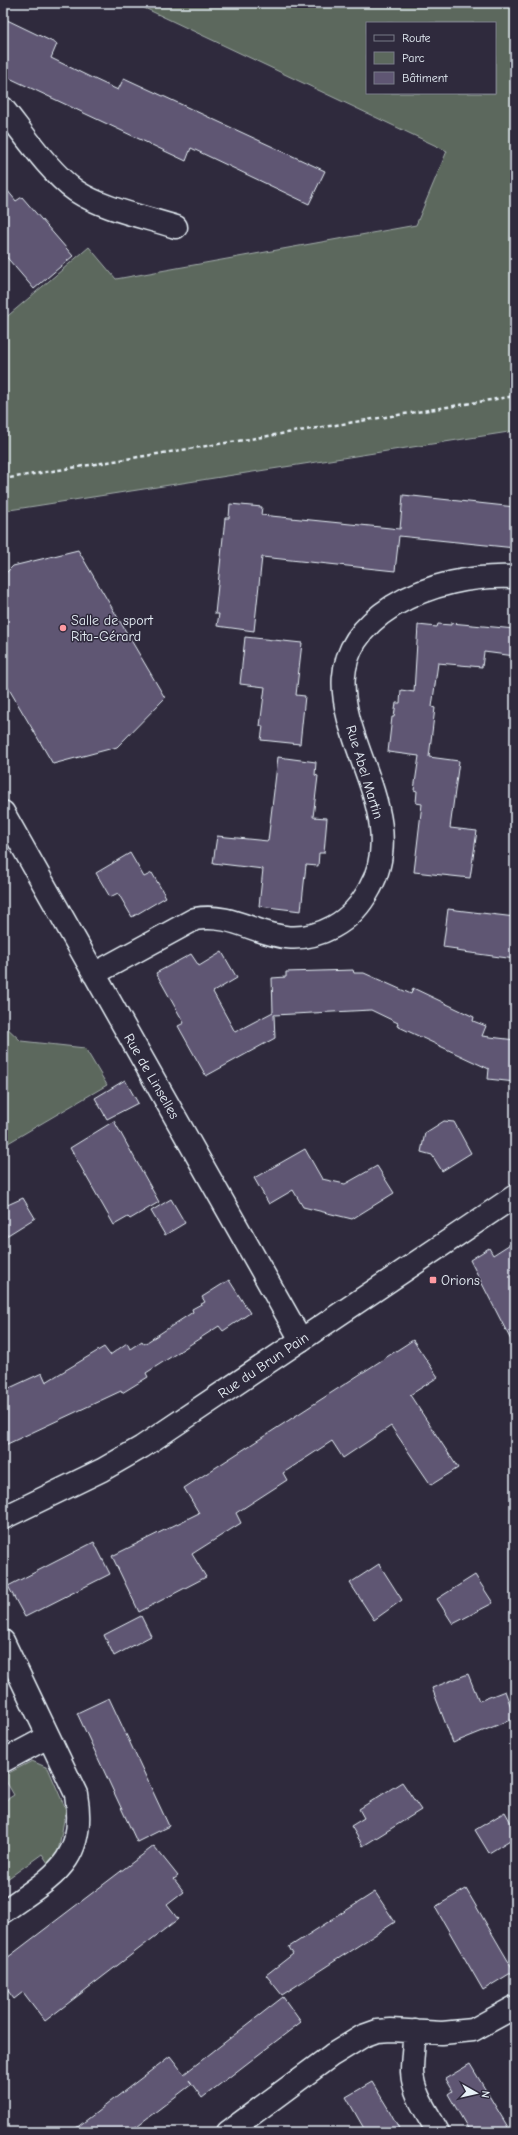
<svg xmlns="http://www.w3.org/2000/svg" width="518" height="2135" viewBox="0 0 518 2135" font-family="'Comic Neue',sans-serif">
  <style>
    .green { fill: #5c685d; stroke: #a2acaa; fill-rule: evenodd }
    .building { fill: #5f5673; stroke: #e8f1f8 }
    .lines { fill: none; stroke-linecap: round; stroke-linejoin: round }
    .street-casing { stroke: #e8f1f8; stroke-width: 25 }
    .secondary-casing { stroke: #e8f1f8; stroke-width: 25 }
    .path { stroke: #e8f1f8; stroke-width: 2.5; stroke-dasharray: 4 3; stroke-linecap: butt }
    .street { stroke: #2f2a3d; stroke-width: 22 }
    .secondary { stroke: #2f2a3d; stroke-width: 22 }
    .poi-dot { fill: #ff9aa2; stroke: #2f2a3d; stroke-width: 1.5 }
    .labels { text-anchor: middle; stroke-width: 3; stroke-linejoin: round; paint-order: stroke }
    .poi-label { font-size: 14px; fill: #e8f1f8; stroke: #2f2a3d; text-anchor: start }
    .street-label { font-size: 14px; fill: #e8f1f8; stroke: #2f2a3d }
  </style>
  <rect width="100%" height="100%" fill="#2f2a3d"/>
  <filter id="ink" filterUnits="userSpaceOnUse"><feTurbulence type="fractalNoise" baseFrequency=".025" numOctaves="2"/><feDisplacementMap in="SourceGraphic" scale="8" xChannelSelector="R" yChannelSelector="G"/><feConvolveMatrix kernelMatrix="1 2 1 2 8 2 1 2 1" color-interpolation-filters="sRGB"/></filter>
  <g filter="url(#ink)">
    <path class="green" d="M134 3H515V431L3 511V320L89 247 116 279 416 225 447 151ZM367 23H495V93H367Z
      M3 1024 21 1041 85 1048 107 1085 3 1146Z
      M32 1761 48 1768 66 1810 57 1857 48 1863 42 1854 3 1882V1802L14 1795 3 1776Z"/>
    <path class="building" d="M3 18 57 44 51 58 92 78 118 90 124 78 325 171 309 204 191 148 186 161 3 75Z
      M3 185 16 201 22 197 73 256 34 289 3 253Z
      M403 495 515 507V548L399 536 395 571 262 557 254 631 217 626 219 614H215L225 518H229L230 504 262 507 261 515 400 529Z
      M78 550 165 698 117 747 53 764 3 679V576L13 566Z
      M451 623 515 629V656L484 652 482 667 438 663 432 707 435 708 429 757 459 761 450 828 477 831 470 878 414 872 422 804 416 803 417 791 414 790 419 756 388 752 392 717H394L396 703H400L401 690 414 692 418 625 437 627 438 624 451 625Z
      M245 637 302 643 296 695 305 696 300 744 261 740 263 726H260L265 687 240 684Z
      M278 757 316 762 315 775 318 776 313 817 327 818 324 853H319L318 866 306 865 301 911 259 906 263 869 213 863 217 836 268 841Z
      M130 853 144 877 152 873 166 897 132 917 118 893 110 897 96 873Z
      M448 909 515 917V959L456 951 457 949 443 947Z
      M222 952 237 978 213 992 235 1032 273 1012 272 978 286 977V972L353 970 354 973H364L411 994 413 988 474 1017 473 1021 486 1026 482 1036 515 1040V1082L488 1079 489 1069 397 1026 398 1023 371 1010 274 1015 275 1038 206 1076 178 1026 184 1023 156 973 191 954 199 966Z
      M125 1080 138 1103 107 1119 95 1098Z
      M114 1121 159 1202 130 1219 128 1217 114 1225 70 1148Z
      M444 1121 454 1122 471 1153 442 1171 432 1155 421 1152 425 1133Z
      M305 1149 322 1179 345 1184 377 1166 394 1193 352 1219 303 1207 293 1190 269 1204 254 1178Z
      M23 1198 35 1218 3 1238V1207Z
      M171 1199 185 1223 165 1235 151 1211Z
      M515 1241V1348L470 1260 489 1248 493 1255Z
      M229 1280 250 1313 223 1331 219 1326 146 1373 148 1377 122 1393 121 1391 3 1446V1391L42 1373 46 1382 104 1347 110 1355 127 1343 130 1349 142 1341 144 1344 193 1312 192 1309 205 1302 202 1297Z
      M413 1340 438 1377 410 1395 458 1468 431 1485 391 1426 343 1458 332 1441 283 1473 287 1480 236 1513 241 1523 192 1554 206 1577 139 1612 112 1556 199 1513 184 1488Z
      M94 1542 110 1574 25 1617 8 1586Z
      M379 1564 402 1600 374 1620 350 1583Z
      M475 1575 493 1603 453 1624 437 1599Z
      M141 1616 151 1636 114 1656 104 1635Z
      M468 1674 479 1701 505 1691 515 1718 453 1743 432 1688Z
      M109 1698 169 1826 137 1842 77 1713Z
      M402 1782 421 1810 363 1846 351 1826 364 1818 359 1809Z
      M505 1812 515 1830V1837L489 1853 475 1830Z
      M154 1846 178 1876 174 1879 184 1892 167 1905 178 1919 45 2021 23 1992 14 1999 3 1984V1961Z
      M466 1889 514 1971 483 1990 435 1907Z
      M375 1892 395 1922 282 1995 266 1975 293 1954 289 1947Z
      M283 1997 301 2022 202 2098 189 2080 192 2084 129 2132H71L170 2056 184 2074Z
      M470 2064 494 2104 511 2132H470L448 2094 452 2091 445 2079Z
      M372 2082 389 2110 401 2132H366L346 2097Z"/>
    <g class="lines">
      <defs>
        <path id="street" d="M3 108C23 133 50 173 76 191 103 209 145 217 176 227
          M3 812 301 1340
          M94 974 195 919C246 910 275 958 333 927 350 918 361 905 370 888 424 792 269 684 393 606 429 584 473 575 515 577
          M3 1641 76 1794C88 1862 51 1877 3 1912
          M3 1761 48 1737
          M415 2031C414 2044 412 2058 412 2072 413 2094 428 2114 438 2132
          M228 2132 332 2055 363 2036 377 2031 391 2030 442 2033 473 2030 515 2007"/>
        <path id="secondary" d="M3 1518 102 1470 142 1447 515 1196"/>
      </defs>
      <use href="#street" class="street-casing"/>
      <use href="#secondary" class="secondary-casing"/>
      <path class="path" d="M3 479 515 396"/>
      <use href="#street" class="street"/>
      <use href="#secondary" class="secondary"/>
    </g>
  </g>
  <g class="poi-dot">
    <circle cx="63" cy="628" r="4"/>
    <rect x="429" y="1276" width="8" height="8" rx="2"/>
  </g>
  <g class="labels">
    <g class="poi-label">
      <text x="71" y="625">Salle de sport<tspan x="71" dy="16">Rita-Gérard</tspan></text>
      <text x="441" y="1285">Orions</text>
    </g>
    <g class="street-label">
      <text transform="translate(365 772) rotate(73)" y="5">Rue Abel Martin</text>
      <text transform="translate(152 1076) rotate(60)" y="5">Rue de Linselles</text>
      <text transform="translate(263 1365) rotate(-34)" y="5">Rue du Brun Pain</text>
    </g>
  </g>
  <rect width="518" height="2135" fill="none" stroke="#2f2a3d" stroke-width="16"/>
  <rect x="8" y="8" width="502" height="2119" fill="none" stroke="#e8f1f8" stroke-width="1.5" filter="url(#ink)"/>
  <rect x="366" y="22" width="130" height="72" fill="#2f2a3d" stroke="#797a88"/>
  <rect x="374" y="35" width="20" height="6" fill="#2f2a3d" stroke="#797a88"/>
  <text x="402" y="42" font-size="12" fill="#e8f1f8">Route</text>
  <rect x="374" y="52" width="20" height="12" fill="#5c685d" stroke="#797a88"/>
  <text x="402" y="62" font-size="12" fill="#e8f1f8">Parc</text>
  <rect x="374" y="72" width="20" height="12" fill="#5f5673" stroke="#797a88"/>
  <text x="402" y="82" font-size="12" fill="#e8f1f8">Bâtiment</text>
  <g transform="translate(476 2093) rotate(98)" stroke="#2f2a3d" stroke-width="3" paint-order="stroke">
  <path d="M0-3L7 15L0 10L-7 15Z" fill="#e8f1f8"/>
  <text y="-6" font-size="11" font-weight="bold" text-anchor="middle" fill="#e8f1f8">N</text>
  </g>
</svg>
